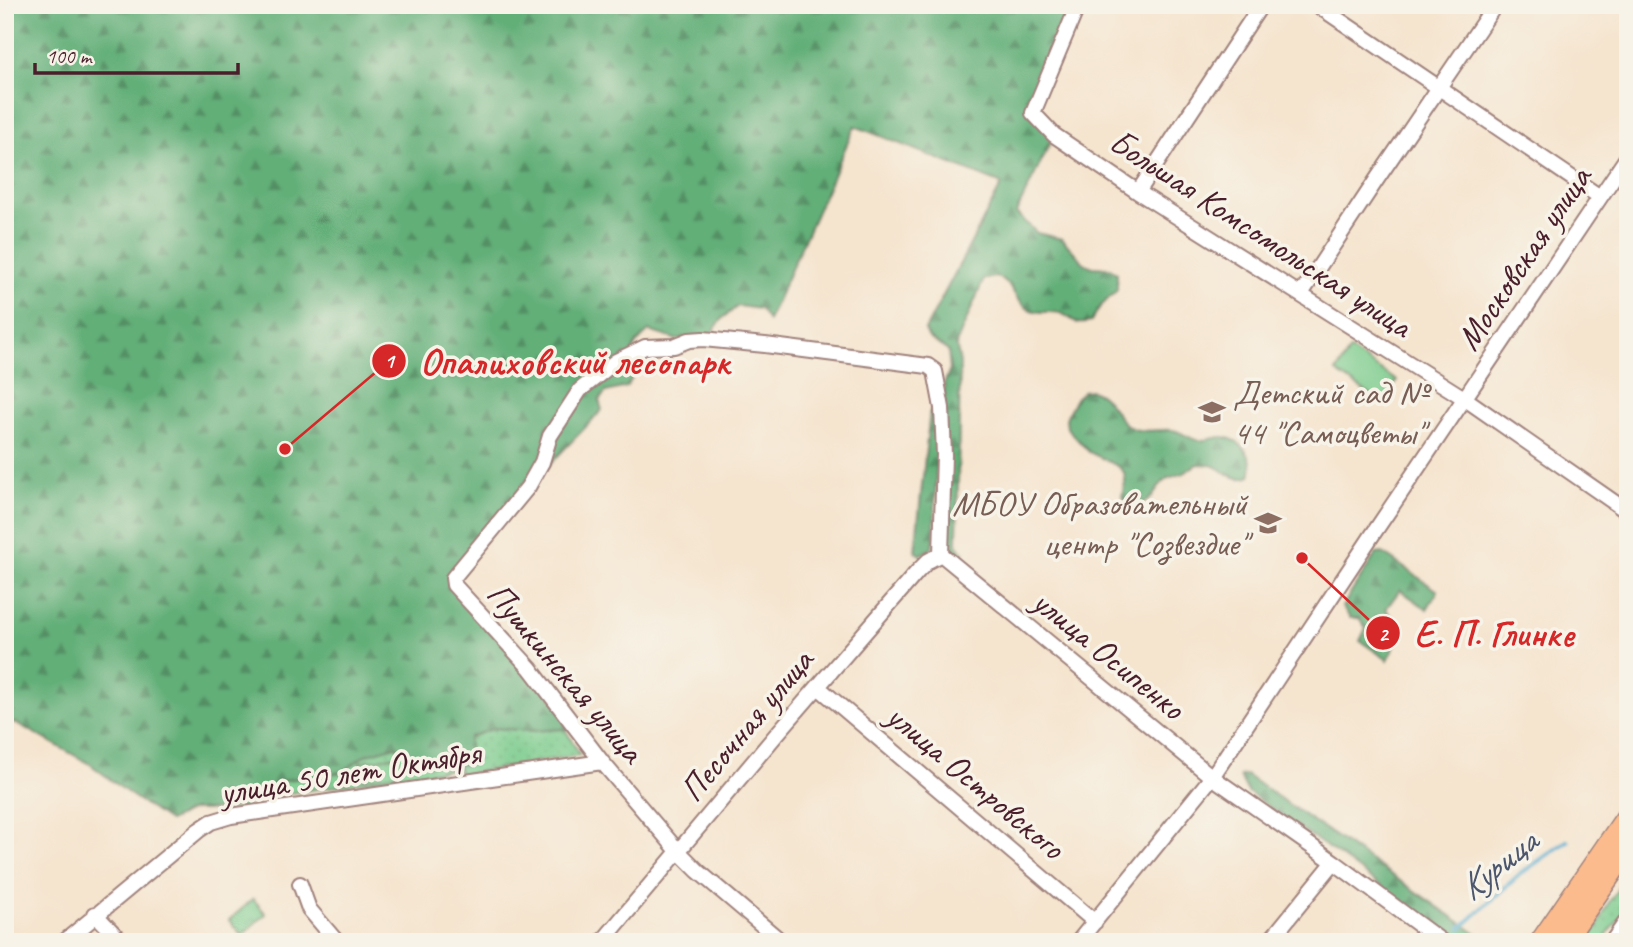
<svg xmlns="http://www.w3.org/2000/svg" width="1633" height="947" viewBox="0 0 1633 947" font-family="Caveat,sans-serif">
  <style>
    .grass { fill: url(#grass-dots); stroke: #62755c; stroke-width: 2 }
    .forest { fill: url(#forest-firs); stroke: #566752; stroke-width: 2 }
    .park { fill: url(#park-crowns); stroke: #62755c; stroke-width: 2 }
    .pitch { fill: #79cb8c; stroke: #62755c; stroke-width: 2 }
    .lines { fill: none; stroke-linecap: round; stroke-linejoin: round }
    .stream { stroke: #50a8cd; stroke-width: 4.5 }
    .street-casing { stroke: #a0827c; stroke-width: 18 }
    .primary-casing { stroke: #a0827c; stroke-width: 26 }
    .street { stroke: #fff; stroke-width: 14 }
    .primary { stroke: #fbbb8d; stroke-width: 23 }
    .labels { text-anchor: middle; stroke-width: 7; stroke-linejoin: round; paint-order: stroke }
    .street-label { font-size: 35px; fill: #4a1f2b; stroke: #f7f3e8 }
    .education-label { font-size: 35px; fill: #785e54; stroke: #f7f3e8; text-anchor: start }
    .water-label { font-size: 37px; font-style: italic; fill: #4c566c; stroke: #f7f3e8 }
    .leader { fill: none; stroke: #d62828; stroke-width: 2.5 }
    .callout-dot { fill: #d62828; stroke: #f7f3e8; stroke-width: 2.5 }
    .mark-label { font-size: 21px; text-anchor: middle; font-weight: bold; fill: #fff }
    .callout-label { font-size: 37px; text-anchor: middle; font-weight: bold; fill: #d62828; stroke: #f7f3e8; stroke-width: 7; stroke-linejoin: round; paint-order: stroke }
  </style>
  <defs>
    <pattern id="grass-dots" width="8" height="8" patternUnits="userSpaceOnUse" patternTransform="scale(1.75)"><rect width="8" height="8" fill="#79cb8c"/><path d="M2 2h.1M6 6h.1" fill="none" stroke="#6aae79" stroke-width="1.8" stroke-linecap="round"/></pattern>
    <pattern id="forest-firs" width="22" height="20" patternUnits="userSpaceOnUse" patternTransform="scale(1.75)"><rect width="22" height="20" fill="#62af78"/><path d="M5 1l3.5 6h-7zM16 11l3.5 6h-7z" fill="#538e63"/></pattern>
    <pattern id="park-crowns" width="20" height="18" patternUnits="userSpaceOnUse" patternTransform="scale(1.75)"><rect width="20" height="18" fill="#79cb8c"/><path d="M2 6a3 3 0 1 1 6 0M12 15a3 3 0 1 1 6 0" fill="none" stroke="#6aae79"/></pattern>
  </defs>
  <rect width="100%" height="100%" fill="#f7f3e8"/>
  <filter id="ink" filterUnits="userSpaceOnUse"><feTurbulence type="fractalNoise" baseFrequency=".0143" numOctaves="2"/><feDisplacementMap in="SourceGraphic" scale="14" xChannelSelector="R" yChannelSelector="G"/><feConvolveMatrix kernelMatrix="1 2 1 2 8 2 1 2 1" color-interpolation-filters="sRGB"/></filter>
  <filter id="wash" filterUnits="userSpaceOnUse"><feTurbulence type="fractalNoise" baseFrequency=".00686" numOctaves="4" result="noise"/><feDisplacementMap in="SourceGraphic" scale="28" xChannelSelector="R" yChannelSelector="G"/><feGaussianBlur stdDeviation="1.57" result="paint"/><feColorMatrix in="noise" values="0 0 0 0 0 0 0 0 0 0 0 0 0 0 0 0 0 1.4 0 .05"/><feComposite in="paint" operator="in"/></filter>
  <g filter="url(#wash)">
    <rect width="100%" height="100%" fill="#f5e4ce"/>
    <path class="grass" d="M496 728 531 731 565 729 580 755 459 775V768L257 798 244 807 222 810 241 797 285 780 343 772 365 755 395 746 427 764H468L469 737Z
      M1628 874V907L1602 942H1586L1598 926 1609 902Z"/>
    <path class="forest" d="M5 5H1078L1033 113 1054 135 1016 213 1037 233 1062 239 1085 264 1093 267 1110 268 1117 273V290L1099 308 1091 322C1072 327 1074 317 1060 313 1048 310 1037 315 1027 308 1010 297 1011 270 984 279L956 344 960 362 957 546 964 552 954 557 946 544 944 384 950 370 948 351 929 338 925 330 1002 184 855 126 768 321 760 309 738 306 723 318 710 335 677 340 649 331C635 343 626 352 638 370L626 387 606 392 599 400 602 410 528 487 453 578 576 728 531 731 496 728 469 737V764L447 766 427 764 395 746 365 755 343 772 285 780 241 797 222 810H192L169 821 128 793 90 764 16 723 5 722Z
      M1091 390C1114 398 1116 423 1134 429 1147 433 1159 429 1172 430 1181 431 1188 438 1197 440 1206 442 1215 436 1224 437 1242 440 1256 459 1250 476 1236 483 1227 472 1214 466 1208 464 1203 464 1197 464L1184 473 1168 478 1162 483 1152 497 1145 502 1128 503 1122 497 1125 480 1124 472 1118 466 1089 452 1067 428 1066 419 1069 411 1077 397 1083 391Z
      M930 410 936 425 937 442 934 541 931 549 920 555 915 551Z
      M1383 553 1438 591 1427 609 1400 590 1386 609 1402 630 1388 660 1360 641 1366 628 1359 618H1350L1342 607 1376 554Z
      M1246 775 1489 942H1458L1341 857 1248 792 1239 776Z"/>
    <path class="park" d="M253 899 266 914 242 935 229 920Z"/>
    <path class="pitch" d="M1350 350 1397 381 1382 403 1336 372Z
      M396 756 398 774 363 779 360 762Z"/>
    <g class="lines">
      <path class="stream" d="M1461 928 1520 874 1567 841"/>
    </g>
  </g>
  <g filter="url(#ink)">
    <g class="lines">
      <defs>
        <path id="street" d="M1078 5 1033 113 1054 135 1138 192 1464 398 1628 512
          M1317 5 1600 197
          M1138 192 1261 5
          M1301 294 1377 179 1495 5
          M941 554 1212 777 1334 862 1441 941
          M818 687 1095 922
          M300 884 309 909 337 942
          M95 914 122 942
          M64 942 199 830 211 822 231 816 602 762
          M602 942 776 735 918 571 928 561 941 554
          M782 942 698 871 678 851 602 762 530 668 454 585 453 578 528 487 542 462 550 436 580 390 616 361 645 347 674 346 689 340 703 339 765 345 928 366 935 371 942 408 944 455 941 554
          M1078 942 1212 777 1371 537 1628 156
          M1269 942 1334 862
          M1612 942 1628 919"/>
        <path id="primary" d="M1542 942 1628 817
          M1562 942 1628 847"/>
      </defs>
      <use href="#street" class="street-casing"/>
      <use href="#primary" class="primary-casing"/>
      <use href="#street" class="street"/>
      <use href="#primary" class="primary"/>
    </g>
  </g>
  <defs>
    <symbol id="school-bare" viewBox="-9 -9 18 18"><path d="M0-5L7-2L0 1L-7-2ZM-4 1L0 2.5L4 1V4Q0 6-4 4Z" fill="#8d6e63" stroke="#f7f3e8" stroke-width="2.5" paint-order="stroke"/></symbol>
  </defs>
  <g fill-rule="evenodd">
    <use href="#school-bare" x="1193" y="393" width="38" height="38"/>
    <use href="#school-bare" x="1249" y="504" width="38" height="38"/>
  </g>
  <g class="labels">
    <g class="street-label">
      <text transform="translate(1261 233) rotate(33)" y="12">Большая Комсомольская улица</text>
      <text transform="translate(1523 258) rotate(-56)" y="12">Московская улица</text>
      <text transform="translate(1109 654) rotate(39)" y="12">улица Осипенко</text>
      <text transform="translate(566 672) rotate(50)" y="12">Пушкинская улица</text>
      <text transform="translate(746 725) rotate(-50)" y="12">Песочная улица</text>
      <text transform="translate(350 772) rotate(-9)" y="12">улица 50 лет Октября</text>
      <text transform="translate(976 781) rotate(40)" y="12">улица Островского</text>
    </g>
    <g class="education-label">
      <text x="1233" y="404">Детский сад №<tspan x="1233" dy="40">44 "Самоцветы"</tspan></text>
      <text x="1247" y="515" text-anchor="end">МБОУ Образовательный<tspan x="1247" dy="40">центр "Созвездие"</tspan></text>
    </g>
    <g class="water-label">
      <text transform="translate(1497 864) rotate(-39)" y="13">Курица</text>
    </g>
  </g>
  <path class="leader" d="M285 449L389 361M1302 558L1383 633"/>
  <g class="callout-dot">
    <circle cx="285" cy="449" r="7"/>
    <circle cx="1302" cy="558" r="7"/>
    <circle cx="389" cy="361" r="18"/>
    <circle cx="1383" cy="633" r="18"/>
  </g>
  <g class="mark-label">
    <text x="389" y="368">1</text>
    <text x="1383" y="641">2</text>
  </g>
  <g class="callout-label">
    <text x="575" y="374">Опалиховский лесопарк</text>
    <text x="1494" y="646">Е. П. Глинке</text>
  </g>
  <rect width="1633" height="947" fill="none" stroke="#f7f3e8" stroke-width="28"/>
  <path d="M35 63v10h203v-10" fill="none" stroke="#4a1f2b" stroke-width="3.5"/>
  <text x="46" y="63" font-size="21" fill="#4a1f2b" stroke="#f7f3e8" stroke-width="5" paint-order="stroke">100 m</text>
</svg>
